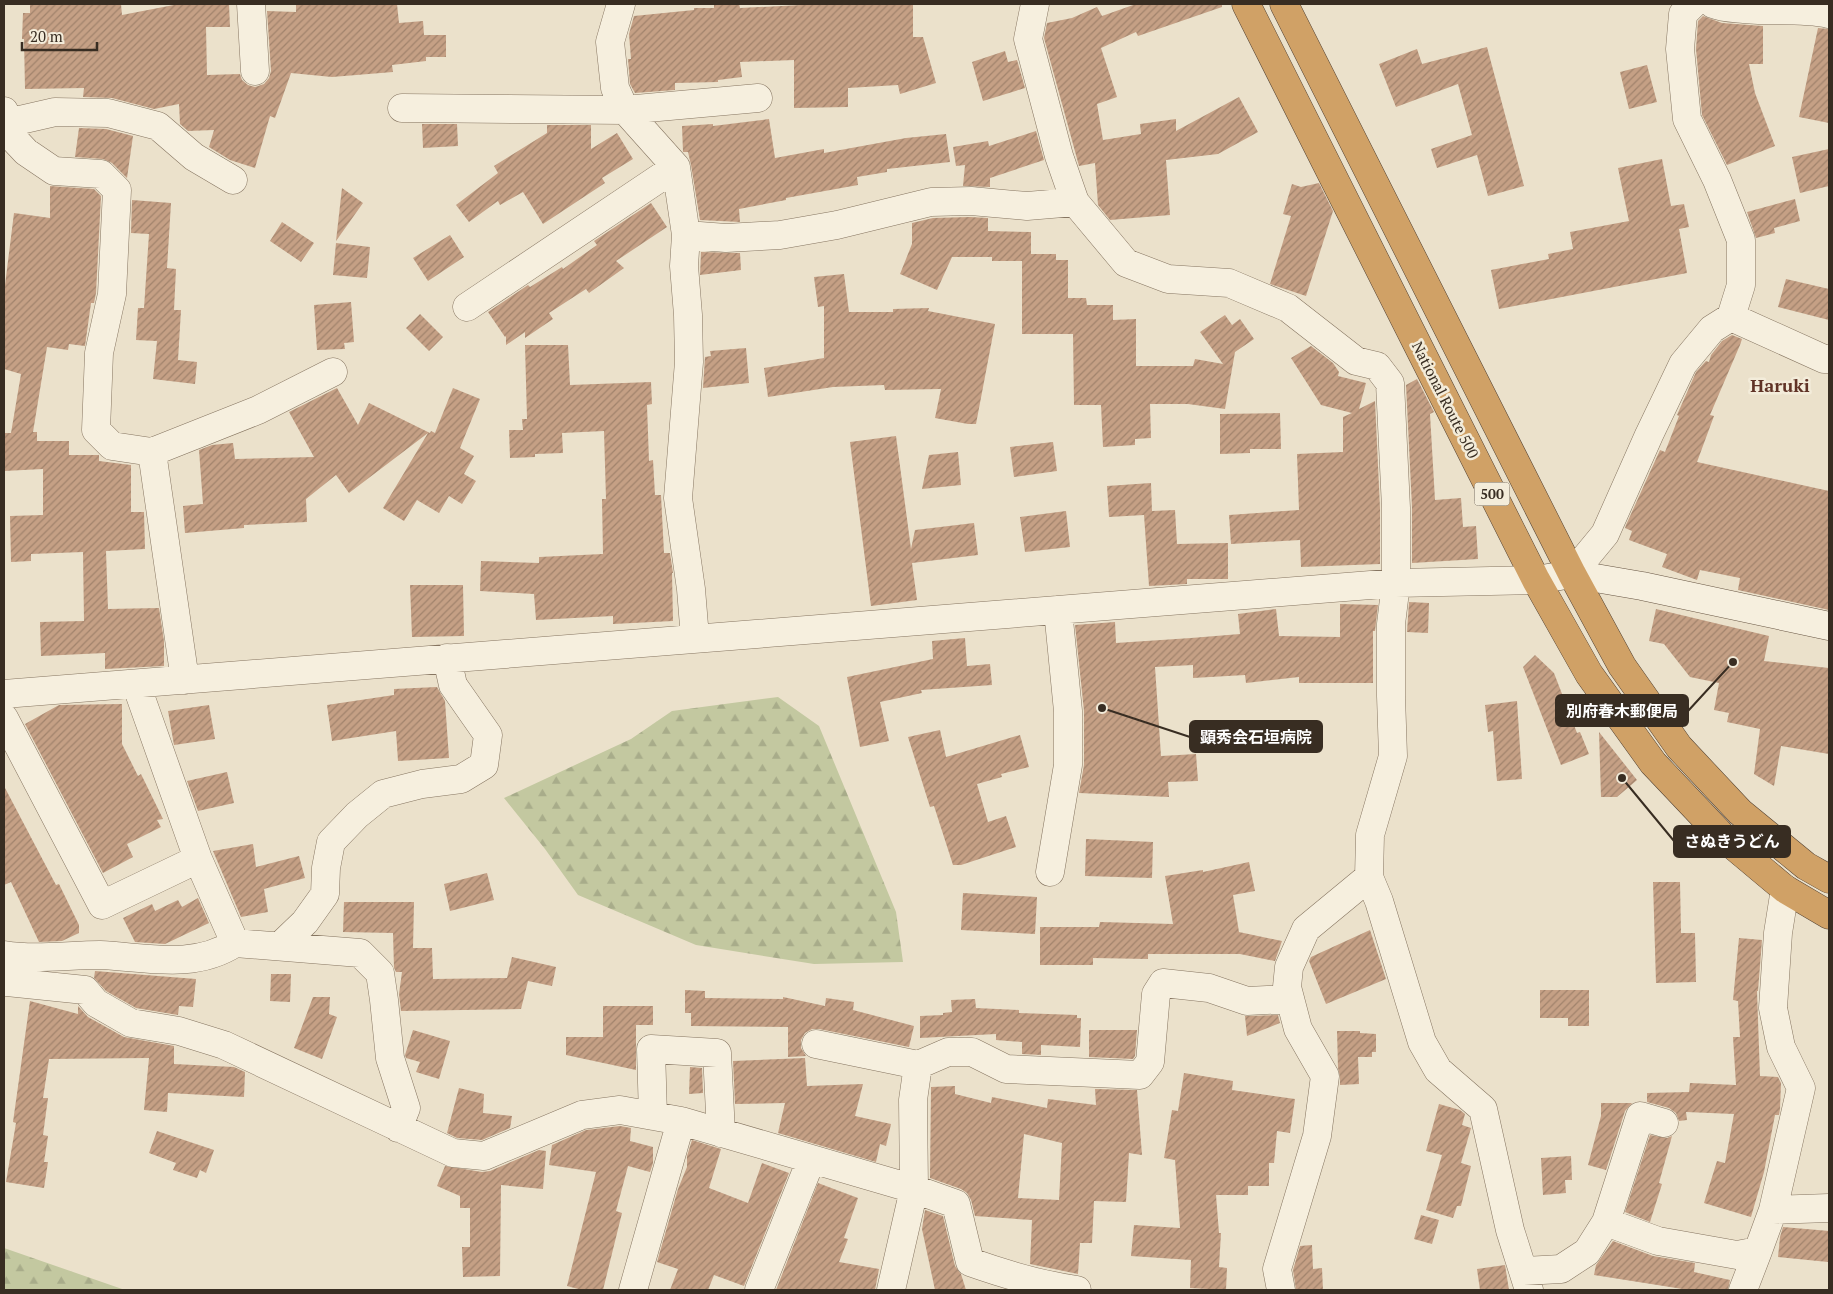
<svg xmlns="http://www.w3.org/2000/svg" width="1833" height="1294" viewBox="0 0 1833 1294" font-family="'PT Serif','Noto Sans JP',serif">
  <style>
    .forest { fill: url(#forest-firs) }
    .building { fill: url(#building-hatch); fill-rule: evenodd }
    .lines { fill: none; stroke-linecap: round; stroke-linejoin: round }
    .street-casing { stroke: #867561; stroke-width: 29 }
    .secondary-casing { stroke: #685644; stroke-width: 29 }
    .highway-casing { stroke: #544334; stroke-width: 29 }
    .street { stroke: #f6efde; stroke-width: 28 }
    .secondary { stroke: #f6efde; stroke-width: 28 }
    .highway { stroke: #d0a166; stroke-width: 28 }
    .labels { text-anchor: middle; stroke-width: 5; stroke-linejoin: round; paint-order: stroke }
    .shield { fill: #f3ecda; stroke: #706659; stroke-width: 1 }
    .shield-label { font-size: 14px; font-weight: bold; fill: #382d22 }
    .street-label { font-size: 15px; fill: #382d22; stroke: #f3ecda }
    .quarter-label { font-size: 18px; font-weight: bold; fill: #603326; stroke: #f3ecda }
    .leader { fill: none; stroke: #382d22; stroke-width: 2 }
    .callout-dot { fill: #382d22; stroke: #f3ecda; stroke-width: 2 }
    .callout { fill: #382d22; stroke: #382d22; stroke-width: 2 }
    .callout-label { font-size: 16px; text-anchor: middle; font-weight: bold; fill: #fff }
  </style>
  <defs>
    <pattern id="forest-firs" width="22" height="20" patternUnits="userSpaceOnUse" patternTransform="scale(1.25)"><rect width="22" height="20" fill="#c3c8a0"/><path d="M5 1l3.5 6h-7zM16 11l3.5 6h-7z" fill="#a8ac8a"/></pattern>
    <pattern id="building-hatch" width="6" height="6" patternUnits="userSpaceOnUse" patternTransform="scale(1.25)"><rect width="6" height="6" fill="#c5a085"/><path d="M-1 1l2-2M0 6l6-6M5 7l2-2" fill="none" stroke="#a1836c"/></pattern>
  </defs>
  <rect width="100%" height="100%" fill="#ebe1cb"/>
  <path class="forest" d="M778 697 819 726 896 912 903 962 814 964 696 945 578 895 545 849 504 798 631 739 672 711Z
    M4 1248 125 1290H4Z"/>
  <path class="building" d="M30 4H121L122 15 179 4H229L230 27H206L207 75 240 74 242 80 248 85 255 87 264 84 269 78 271 71 267 11 296 12V4H397L399 23 423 21 424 35H446V57H426V61L392 65 393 72 332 77 291 73 275 118 270 116 255 168 230 160 209 147 214 130 188 131 180 124 179 104 154 109 112 98 83 97 84 88 25 89 24 39H22L23 13H30Z
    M714 4H739L740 8 821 4H913V37H923L936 83 900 94 898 85 848 88V107L794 108V60L740 62 742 77 718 80V82L675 83V90L635 93 630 84 628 59H631L629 34 634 16 694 10V8H714Z
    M1136 4H1222V7L1138 36 1136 32 1101 48 1117 97 1097 104 1103 140 1141 134 1140 124 1176 119V131L1239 97 1258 132 1218 154 1166 160 1170 215 1110 220 1098 205 1095 163 1079 166 1044 38 1047 23 1072 18 1097 7 1102 16Z
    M1703 16 1722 23 1763 26V64H1749L1755 93 1775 146 1727 165 1702 115 1696 49 1698 21Z
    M1818 28 1829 29V123L1799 117Z
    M1487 47 1524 186 1488 196 1477 155 1437 168 1431 149 1472 135 1458 84 1396 107 1379 64 1417 49 1422 64Z
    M1005 51 1008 62 1017 60 1025 88 983 101 972 62Z
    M1647 65 1657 102 1629 109 1620 72Z
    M769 119 775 158 824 149V153L906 138 946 134 950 162 887 169V172L857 177 858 185 786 198V200L739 209 740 222 700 220 691 165 688 152H683L682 126 713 124V126Z
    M422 124H457L458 146 423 148Z
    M547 125H591V149L617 133 633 159 602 178 605 183 543 224 523 192 500 205 498 201 469 222 456 205 498 173 494 166 547 133Z
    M79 128 106 129 133 136 127 178 112 163 103 159 75 157Z
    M1036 131 1044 160 990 178V187L963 186 965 165 956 166 953 147 988 141 989 146Z
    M1829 149V186L1800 193 1792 157Z
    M1662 159 1671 206 1684 204 1689 227 1679 229 1687 273 1499 309 1491 270 1549 259 1548 254 1573 249 1570 232 1629 221 1618 168Z
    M1319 183 1333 211 1306 296 1270 284 1291 216 1283 214 1292 184 1301 187Z
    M50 186 94 189 101 196 96 293 94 303H91L85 346 69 344 68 350 47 347 33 432H37V441H69V455H99V461L131 465V512H144L145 549 106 551 108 609 159 608 164 641V666L105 669V653L41 656 40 622 84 621 83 552 31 554V561L11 562 10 516 43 515V469L4 471V433H11L21 374 4 369V293L14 213 50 218Z
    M342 188 363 203 336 241Z
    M1795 199 1800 221 1774 228 1775 233 1756 238 1747 212Z
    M132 200 171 203 167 268 176 269 174 310H181L178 360 197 362 195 384 153 379 157 341 136 340 138 308H144L149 234 131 233Z
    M651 203 667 227 616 261 624 268 589 293 586 289 549 313 553 319 525 338V332L506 345V336L505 337 488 312 528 285 530 287 562 267 563 269 597 245 594 241Z
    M970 217 988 218V231L1031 232V254H1056V260H1068V298H1086L1087 305H1113V320L1136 319V366H1193L1195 359 1223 364 1200 332 1225 315 1232 325 1240 319 1254 339 1235 352 1225 409 1188 404H1150L1151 438 1135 439V445L1103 447 1101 405H1074L1073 334H1022V261H992V257H952L937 290 900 274 912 244V223L933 218Z
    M282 222 314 243 301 262 270 241Z
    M450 235 464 257 428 281 413 258Z
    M336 243 370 247 367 278 333 275Z
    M701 252 740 253 741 270 700 275Z
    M844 274 849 312H893V309L929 308 928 311 995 324 976 424H968L935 418 941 389 885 390 884 385 833 387 768 397 764 368 824 358V306L818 307 814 277Z
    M1786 279 1829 289V320L1778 307Z
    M351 302 354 342 344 343 345 349 317 350 314 305Z
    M420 314 443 337 429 351 406 328Z
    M1732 335 1742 339 1740 345 1710 415 1714 416 1697 462 1829 491V610L1738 590 1740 578 1700 570 1697 580 1662 567 1667 554 1629 540 1632 531 1625 528 1626 525 1660 450 1665 452 1679 416 1677 415 1696 372 1706 361 1709 362 1711 355 1722 341Z
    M525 345H568L570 385 651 382 652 404 647 405 649 461 653 460 655 495H661L664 553H670L673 573H672L673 621 613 624V616L536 620 534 594 480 591 481 561 539 563V557L603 554 602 499H606L604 431 562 433 563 453 535 454V457L510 458 509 430H523L522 419H527Z
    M1311 346 1333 363 1339 372 1338 376 1366 383 1359 409 1375 401 1380 508V564L1301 567 1300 540 1231 544 1229 515 1299 510 1297 454 1343 452V417L1352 413 1321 405 1291 358Z
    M746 348 749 383 703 388 705 357 711 356 710 351Z
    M1417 379 1434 412 1430 414 1435 500 1461 498 1463 527 1476 526 1478 559 1412 563V507L1406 385Z
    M337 388 358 425 369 403 430 433 431 431 435 433 453 388 480 399 460 448 474 456 464 474 476 481 462 504 449 496 439 513 417 500 404 521 383 508 428 433 349 493 336 475 306 499 307 522 244 525V528L185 533 183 506 203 504 199 450 212 445 233 443 235 459 314 457 289 412Z
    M1280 413 1281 449H1250V453L1220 454V414Z
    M896 436 911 549 915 530 974 523 978 555 912 563 917 600 871 606 850 442Z
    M1053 442 1057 471 1014 477 1010 447Z
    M958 452 961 485 922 489 929 455Z
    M1151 483 1152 511 1175 510 1177 544 1228 543V579H1187V584L1149 586 1144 515 1109 517 1107 486Z
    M1066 511 1070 547 1025 552 1020 517Z
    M410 585H463L464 636 412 637Z
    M1409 602 1429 603 1428 633 1407 632Z
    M1340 604 1378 605 1375 631H1373V683H1299V677L1246 683 1245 675 1193 678V665L1155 667 1161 756 1196 754 1198 781 1168 782 1169 797 1079 793 1084 765V711L1075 625 1115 622 1116 643 1191 638 1240 634 1238 614 1276 609 1279 636 1340 637Z
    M1656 609 1769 636 1764 661 1829 668V754L1781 746 1774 786 1754 774 1760 729 1727 722 1729 713 1714 710 1719 683 1690 677 1664 644 1649 641Z
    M965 638 967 666 990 664 992 685 921 690 922 693 880 702 889 741 860 747 847 677 933 659 932 641Z
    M1535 655 1554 673 1577 733 1580 732 1589 754 1561 765 1523 667Z
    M437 687 445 701 449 758 398 761 396 731 332 741 327 705 394 695V689Z
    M1517 701 1522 779 1497 781 1493 731 1488 732 1485 705Z
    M122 704V744L138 776 141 774 163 819 157 820 161 827 127 844 133 857 103 873 25 724 59 705Z
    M209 705 215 739 174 745 168 711Z
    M940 730 946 757 1020 735 1029 767 1001 774 1002 777 977 784 988 822 1006 816 1016 847 961 865H953L934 806 930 807 908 737Z
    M1599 732 1637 780 1617 797H1601Z
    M227 772 234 803 198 811 187 781Z
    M4 786 56 885 59 884 79 925V933L62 941 39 942 11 882 4 885Z
    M1086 839 1153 842 1152 878 1085 876Z
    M253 844 256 867 299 856 305 878 264 889 268 912 241 917 213 851Z
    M1249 862 1255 891 1233 895 1239 932 1282 941 1275 961 1240 954H1148V959L1093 958V965H1040V927H1099L1100 922 1173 924 1165 876 1203 870V872Z
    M487 873 494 900 450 911 444 884Z
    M1653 882H1680L1681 933H1695L1696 982 1656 983Z
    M963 893 1037 897 1035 934 961 930Z
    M198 898 209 923 165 944 135 942 123 918 152 904 155 911 178 900 182 907Z
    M344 902H414L413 948H432L433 979 507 978 512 957 556 967 552 986 528 981 521 1009 401 1011 399 994 402 972H396L394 968 393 933 343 932Z
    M1370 930 1386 979 1326 1004 1309 961 1311 957Z
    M1739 938 1762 940 1758 991H1757L1760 1076 1778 1077 1781 1083 1780 1109 1779 1115H1775L1764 1172 1751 1217 1704 1203 1717 1161 1725 1163 1734 1114 1686 1112 1687 1120 1679 1121 1676 1113 1669 1108 1647 1102V1093L1689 1092 1690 1083 1736 1085 1733 1037H1740L1738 1001 1733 1000Z
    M95 971 196 979 193 1007 179 1006 178 1015 136 1008 106 991 94 978Z
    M271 974H291L290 1002 270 1001Z
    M685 990 705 991V998L783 999V997L825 1006 826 998 854 1002 853 1010 914 1026 909 1047 819 1029H812L805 1033 801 1040V1048L806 1056 788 1057V1027L691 1026V1013H685Z
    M1540 990H1589V1026H1568V1018H1540Z
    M313 997H330L329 1014 337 1017 322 1059 294 1048Z
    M975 999 976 1008 1019 1010V1013L1077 1015V1018H1081L1080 1047 1041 1045V1055L1022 1054V1042L996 1040V1034L920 1038V1016L943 1015V1013L952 1012 951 1000Z
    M30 1001 78 1014V1006L88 1017 124 1037 174 1046V1064L234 1067 245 1072 244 1097 168 1093 167 1112 144 1110 149 1058 49 1059 43 1098H48L43 1135 48 1136 44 1162H48L44 1188 6 1182 16 1123 13 1122Z
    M603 1006H653V1025H636V1070L566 1055V1037H603Z
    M1278 1015 1280 1023 1247 1036 1245 1016Z
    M413 1030 450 1041 439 1079 416 1072 420 1062 406 1058 405 1055Z
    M1089 1030H1137L1135 1056 1133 1059 1089 1057Z
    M1337 1031H1360V1033L1376 1034V1052H1372V1057H1358L1359 1084 1340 1085V1077L1338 1068Z
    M805 1058 807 1086 863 1084 855 1116 891 1124 886 1146 880 1144 876 1162 778 1133 785 1103 735 1104 733 1061Z
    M690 1067 702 1068 703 1093 689 1094Z
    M1184 1073 1233 1081 1232 1090 1295 1099 1290 1133 1277 1131 1274 1163H1269V1186H1248V1195H1216L1219 1233H1221L1219 1267 1227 1268 1226 1290 1190 1288 1191 1260 1131 1256 1134 1225 1180 1228 1175 1160 1164 1158 1172 1110 1178 1111Z
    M955 1086V1094L991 1103 992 1097 1047 1108 1048 1099 1096 1105 1095 1089 1137 1090 1142 1155 1129 1153 1126 1202 1094 1201 1092 1243H1080L1078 1274 1030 1264 1032 1220 975 1216 971 1200 967 1193 961 1189 930 1178 931 1087ZM1024 1134 1062 1143 1059 1200 1018 1198Z
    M459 1088 484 1094 483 1113 512 1116 510 1128 482 1140 457 1138 447 1133Z
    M1601 1103H1632L1625 1111 1606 1170 1588 1165 1601 1116Z
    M1439 1104 1460 1110 1465 1114 1462 1125 1471 1128 1461 1163 1471 1166 1461 1206H1457L1453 1218 1426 1210 1442 1155 1426 1151Z
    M620 1126 631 1128 630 1141 653 1147V1163L650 1172 628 1166 616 1211 622 1213 603 1290H582L567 1286 596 1172 549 1165 552 1145 586 1130Z
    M157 1131 214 1150 206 1173 200 1170 197 1178 173 1170 176 1163 149 1153Z
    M1650 1135 1667 1138 1672 1136 1659 1183 1662 1184 1650 1222 1625 1212Z
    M692 1140 721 1149 709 1188 748 1203 762 1163 789 1173 744 1286 714 1275 708 1290H670L678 1269 657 1262 678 1189 687 1167V1156Z
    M539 1150 546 1151 543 1189 501 1185 500 1276 463 1277 462 1247H470V1208H460V1196L437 1186 445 1166 482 1172 490 1171Z
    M1571 1156 1572 1180H1565L1566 1193 1543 1195 1541 1158Z
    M818 1183 858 1198 844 1238 848 1239 839 1262 879 1269 875 1290H776Z
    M925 1210 943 1216 955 1266 961 1274 966 1290H935L922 1229Z
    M1421 1215 1439 1220 1432 1244 1414 1239Z
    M1783 1227 1829 1231 1828 1262 1778 1257 1780 1237Z
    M1613 1241 1653 1256 1695 1263 1694 1272 1730 1280 1728 1290H1689L1594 1275 1596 1265Z
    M1312 1245 1313 1269 1322 1268 1323 1290H1296L1293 1270 1300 1246Z
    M1505 1265 1509 1290H1480L1477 1269Z"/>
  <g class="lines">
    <defs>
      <path id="street" d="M251 4 255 71
        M621 4 610 42 615 88 625 110 676 167 686 235 684 266 688 315 689 362 678 498 691 589 695 638
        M1035 4 1028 39 1059 156 1075 202
        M1713 4C1723 8 1733 8 1744 9 1772 12 1802 8 1829 14
        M402 108 625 110 758 98
        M4 111 11 136 26 152 54 171 101 174 117 190 112 294 99 353 96 430 112 446 152 452 185 680
        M7 123 55 112 108 113 158 126 194 157 233 180
        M686 235 726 238 780 235 837 225 931 202 971 201 1027 206 1075 202 1126 263 1168 279 1229 283 1288 308 1356 361 1377 366 1390 383 1396 508V583L1391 624V696L1393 756 1370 835 1369 877 1306 929 1289 967 1287 987 1298 1029 1325 1076 1317 1136 1277 1269 1281 1290
        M467 307 676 167
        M1731 317 1824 359H1829
        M152 452 258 410 333 372
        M1572 574 1605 534 1649 435 1683 364 1712 329 1731 317 1741 285V240L1717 180 1687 119 1680 49 1683 14 1693 4
        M136 684 198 859 235 943
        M4 694 1396 583 1536 580
        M4 718 102 905 198 859
        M1050 872 1068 765V711L1058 610
        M1369 877 1379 901 1422 1042 1438 1070 1483 1109 1510 1230 1529 1290
        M280 946 305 922 325 894 326 868 331 842 357 815 383 794 422 784 461 779 484 765 488 735 453 685 447 658
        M4 955C36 960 68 955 100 955 146 957 194 970 235 943L360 953 380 973 384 1000 390 1058 406 1108 398 1128
        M4 978 7 982 85 990 96 1003 131 1023 179 1031 224 1045 453 1153 484 1156 582 1115 620 1110 681 1121 914 1189 956 1204 970 1262C1004 1274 1041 1285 1077 1290
        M816 1044 918 1065
        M653 1116 651 1049 717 1053 721 1133
        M1773 1210 1829 1208
        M1606 1222 1640 1116 1664 1123
        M1523 1271 1561 1269 1587 1252 1606 1222 1658 1241 1737 1255 1758 1251 1773 1210 1801 1088 1781 1047 1773 1008 1778 933 1785 889
        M633 1290 681 1121
        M759 1290 811 1160
        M891 1290 914 1189 913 1100 918 1065 948 1052H972L1006 1069 1140 1075 1150 1062 1156 994 1163 983 1209 988 1247 1001 1290 999
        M1743 1290 1758 1251"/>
      <path id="secondary" d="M1536 580 1572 574 1642 586 1829 626"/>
      <path id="highway" d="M1246 4 1536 580 1589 674 1653 763 1724 838 1785 889 1829 915
        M1284 4 1572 574 1622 666 1679 747 1740 812 1806 866 1829 879"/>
    </defs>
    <use href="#street" class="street-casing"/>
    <use href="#secondary" class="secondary-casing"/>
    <use href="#highway" class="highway-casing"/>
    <use href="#street" class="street"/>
    <use href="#secondary" class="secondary"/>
    <use href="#highway" class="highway"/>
  </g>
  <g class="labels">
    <rect class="shield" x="1474.5" y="482.5" width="35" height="23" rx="4"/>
    <g class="shield-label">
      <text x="1492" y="499">500</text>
    </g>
    <g class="street-label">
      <text transform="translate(1445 400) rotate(63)" y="5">National Route 500</text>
    </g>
    <g class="quarter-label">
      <text x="1780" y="392">Haruki</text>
    </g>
  </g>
  <path class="leader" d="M1733 662L1688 711M1102 708L1190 737M1622 778L1674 841"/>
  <g class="callout-dot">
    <circle cx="1733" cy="662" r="5"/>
    <circle cx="1102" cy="708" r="5"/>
    <circle cx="1622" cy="778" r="5"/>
  </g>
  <g class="callout">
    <rect x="1556" y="695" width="132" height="31" rx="5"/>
    <rect x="1190" y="721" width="132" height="31" rx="5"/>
    <rect x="1674" y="826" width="116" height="31" rx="5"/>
  </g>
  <g class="callout-label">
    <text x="1622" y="717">別府春木郵便局</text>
    <text x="1256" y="743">顕秀会石垣病院</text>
    <text x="1732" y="847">さぬきうどん</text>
  </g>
  <rect width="1833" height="1294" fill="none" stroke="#382d22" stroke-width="10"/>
  <path d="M22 42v8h75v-8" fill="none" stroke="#382d22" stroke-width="2.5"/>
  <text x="30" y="42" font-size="15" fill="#382d22" stroke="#f3ecda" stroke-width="4" paint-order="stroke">20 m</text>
</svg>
